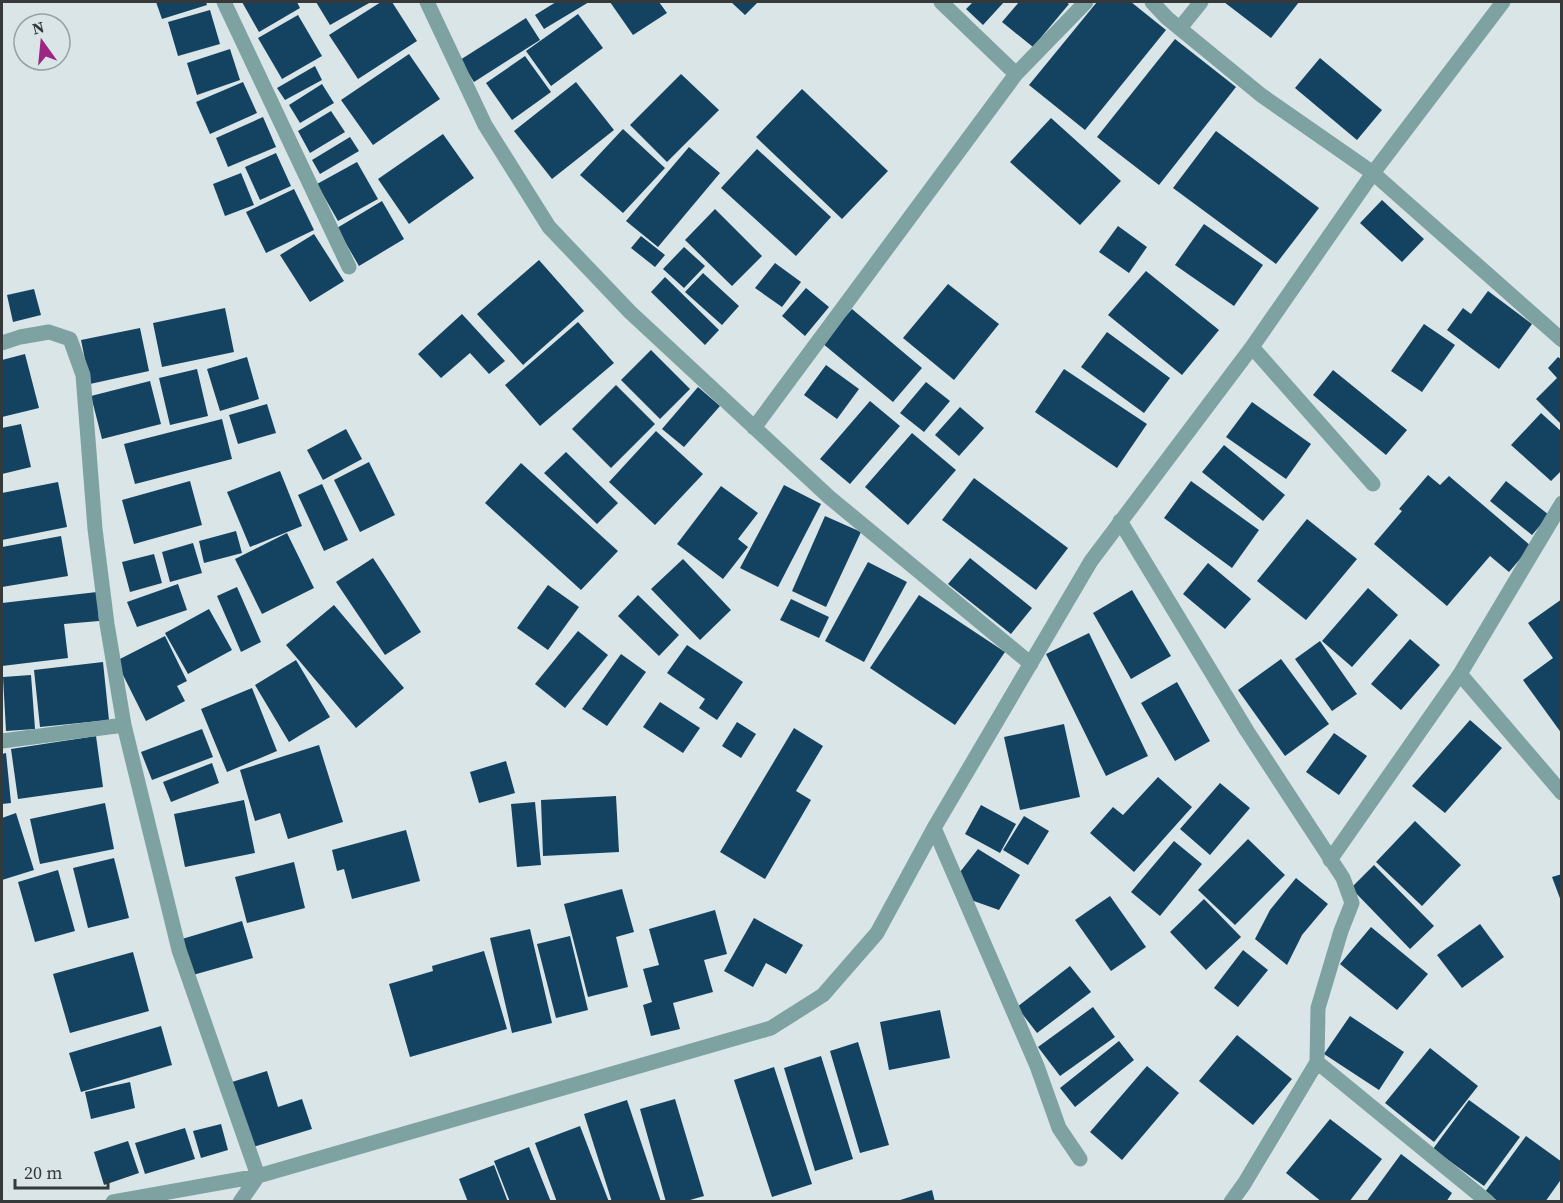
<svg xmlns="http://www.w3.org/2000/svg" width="1563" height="1203" viewBox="0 0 1563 1203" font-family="'Source Serif 4',serif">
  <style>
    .building { fill: #144361 }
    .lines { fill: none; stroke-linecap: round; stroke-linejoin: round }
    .minor { stroke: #7da2a1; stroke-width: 15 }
  </style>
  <rect width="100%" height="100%" fill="#dae5e8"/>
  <path class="building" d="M156 2H206L207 5 162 19Z
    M242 2H297L300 8 259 32Z
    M316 2H371L330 25Z
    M381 2H392L417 41 358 79 329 35Z
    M556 2H589L544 29 535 15Z
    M610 2H659L667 13 633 35Z
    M731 2H758L745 15Z
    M973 2H1004L983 25 966 9Z
    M1019 2H1066L1069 4 1033 47 1002 22Z
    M1097 2H1131L1166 30 1085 130 1029 85Z
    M1224 2H1299L1271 38Z
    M210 10 220 44 178 56 168 22Z
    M578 14 603 48 551 86 526 51Z
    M298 15 322 56 282 79 258 38Z
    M526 18 540 40 474 82 460 60Z
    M1175 39 1236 87 1159 185 1097 137Z
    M230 49 240 80 197 95 187 63Z
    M409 54 440 99 373 145 341 100Z
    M525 56 551 92 512 120 486 83Z
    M1320 58 1382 110 1357 140 1295 88Z
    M315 66 322 80 285 100 277 88Z
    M681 74 719 110 667 162 630 125Z
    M243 82 257 113 210 134 196 102Z
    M576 82 614 130 552 179 514 131Z
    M322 84 334 103 300 123 289 105Z
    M802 89 888 171 842 219 756 137Z
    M331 111 345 132 310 153 298 131Z
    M263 117 276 147 228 167 216 138Z
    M1051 118 1121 181 1080 225 1010 162Z
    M623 129 665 168 623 213 580 175Z
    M1216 131 1319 208 1276 264 1173 188Z
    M443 134 474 178 409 224 378 179Z
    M350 137 359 151 320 174 312 160Z
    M689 147 720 173 658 247 626 221Z
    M757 149 831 217 796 256 721 188Z
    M276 153 291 186 260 200 245 167Z
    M357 162 378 199 338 221 317 184Z
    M241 173 254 205 225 216 213 184Z
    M294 189 314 230 266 253 246 212Z
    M1382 200 1424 239 1402 262 1360 223Z
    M382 201 404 239 359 266 337 228Z
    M715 209 762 256 732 286 685 240Z
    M1204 224 1263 265 1234 306 1175 265Z
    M1118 226 1147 247 1129 273 1099 252Z
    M314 234 344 281 310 302 280 255Z
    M641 236 665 255 655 267 631 248Z
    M684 247 705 266 684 288 663 269Z
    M539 260 584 311 523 365 477 314Z
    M775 263 801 282 782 307 755 288Z
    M1146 271 1219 330 1182 375 1108 315Z
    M703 273 739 306 722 325 685 292Z
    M665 277 719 330 705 345 651 292Z
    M948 284 999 324 954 380 903 338Z
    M806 288 829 307 805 336 782 316Z
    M34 289 41 315 13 322 7 295Z
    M1488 291 1532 324 1499 369 1447 330 1463 308 1471 314Z
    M225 308 234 352 162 367 153 323Z
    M852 309 922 368 893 402 822 343Z
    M462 314 505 361 489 374 470 353 441 378 418 354Z
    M578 322 614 363 540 426 505 385Z
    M1424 324 1455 345 1422 392 1391 371Z
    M140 328 149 371 90 384 81 340Z
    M1107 332 1170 378 1144 413 1081 367Z
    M651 350 690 389 660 419 621 380Z
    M25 354 39 408 2 417V360Z
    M247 357 259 399 220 411 207 369Z
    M1558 357 1562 360V425L1536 399 1557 378 1548 368Z
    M826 365 859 389 837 419 804 395Z
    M197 369 208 416 170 425 159 378Z
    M1064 369 1147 424 1117 468 1035 412Z
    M1333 370 1407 430 1386 455 1313 395Z
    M150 381 161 424 102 439 91 396Z
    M926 382 950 401 924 432 900 413Z
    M616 385 655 424 611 468 572 429Z
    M698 387 720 406 684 447 662 429Z
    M870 401 900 426 850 484 820 459Z
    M1252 402 1311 444 1286 479 1226 437Z
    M267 404 276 433 238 444 229 415Z
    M960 407 984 428 959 456 935 435Z
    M1541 413 1562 432V470L1551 481 1511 445Z
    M222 419 232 459 135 484 124 444Z
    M21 424 31 467 2 474V428Z
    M346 429 362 459 323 480 307 450Z
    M656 431 703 474 655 525 609 482Z
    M912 433 956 470 908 525 865 487Z
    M1224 445 1285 495 1263 521 1202 472Z
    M566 452 618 503 597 524 544 473Z
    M369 462 395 515 360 532 334 480Z
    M521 463 618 551 581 590 485 503Z
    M280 471 302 526 250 547 227 492Z
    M1428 475 1440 485 1449 476 1531 546 1509 572 1490 556 1447 606 1374 544 1402 511 1399 509Z
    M974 478 1068 548 1036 590 942 520Z
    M190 481 202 525 134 544 122 500Z
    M1191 481 1259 530 1232 568 1164 518Z
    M1506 481 1549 515 1532 535 1490 501Z
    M58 482 67 527 2 540V493Z
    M322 484 348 540 324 551 298 495Z
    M784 485 821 504 778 587 740 568Z
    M721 486 758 513 738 539 748 547 723 579 677 544Z
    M825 516 861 532 826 607 792 591Z
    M1307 519 1357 559 1306 620 1257 581Z
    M236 531 242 553 204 563 199 541Z
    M287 533 314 588 262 614 235 559Z
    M61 536 68 576 2 587V547Z
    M193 543 202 573 170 582 162 552Z
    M154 554 162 583 130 592 122 562Z
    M373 558 421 632 385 655 336 582Z
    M970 558 1032 608 1011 634 948 584Z
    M683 559 731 610 700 640 651 589Z
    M868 562 907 582 864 662 825 641Z
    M1208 563 1251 599 1225 629 1183 594Z
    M178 584 187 610 137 627 127 602Z
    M548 585 579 607 548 650 517 628Z
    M237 587 261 642 241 652 217 596Z
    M1368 588 1398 615 1352 667 1322 641Z
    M1132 590 1171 656 1131 679 1093 613Z
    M97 592 99 621 64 624 68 658 2 666V603Z
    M638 595 679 635 659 656 618 616Z
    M919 595 1005 652 955 725 870 668Z
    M791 599 829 617 819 638 780 620Z
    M1562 599V734L1523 680 1553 658 1528 623Z
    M334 605 404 688 356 728 286 645Z
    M209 609 232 650 188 674 165 633Z
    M578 631 608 655 565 708 535 684Z
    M1089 633 1148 756 1106 776 1046 654Z
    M165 636 187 681 177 686 185 701 146 721 116 661Z
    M1410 639 1440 665 1401 710 1371 684Z
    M1320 641 1357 694 1332 711 1295 659Z
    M687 645 743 682 717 720 699 708 705 699 667 673Z
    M621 654 646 672 607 726 582 709Z
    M1281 659 1329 724 1285 756 1238 690Z
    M296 660 330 717 289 742 255 685Z
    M103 662 109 720 40 727 34 670Z
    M31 675 35 729 6 731 3 677Z
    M1177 682 1210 741 1175 761 1141 703Z
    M252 688 277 751 227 772 201 709Z
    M660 702 700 728 683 753 643 727Z
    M1470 720 1502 748 1445 813 1412 786Z
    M737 722 756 734 741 758 722 746Z
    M1064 724 1080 797 1020 810 1004 737Z
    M794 728 823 746 796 791 811 800 765 879 720 852Z
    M202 729 213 757 152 780 141 752Z
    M1334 733 1367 756 1339 795 1306 772Z
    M96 736 103 787 18 799 11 749Z
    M319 745 343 822 288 839 280 813 255 821 240 770Z
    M6 753 11 803 2 804V754Z
    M506 761 515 793 479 803 470 772Z
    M212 763 219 783 171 802 163 782Z
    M1158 777 1192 807 1134 872 1090 833 1113 807 1123 815Z
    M1220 783 1250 808 1210 855 1180 829Z
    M616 796 619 852 543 856 541 800Z
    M244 800 255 853 185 867 174 814Z
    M535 802 541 865 517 867 511 804Z
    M105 803 114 849 40 864 30 819Z
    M981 805 1016 824 1000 853 965 834Z
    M16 813 34 870 2 880V818Z
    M1024 816 1049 831 1028 865 1003 850Z
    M1415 821 1461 865 1422 906 1376 862Z
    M406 830 420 881 352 899 344 869 337 871 332 850Z
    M1248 839 1285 875 1235 925 1198 890Z
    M1174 841 1202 864 1160 916 1131 892Z
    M978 849 1020 875 999 910 971 900 960 872Z
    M114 858 129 918 88 928 73 868Z
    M294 862 305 908 247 923 235 877Z
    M1374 865 1434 926 1410 949 1351 888Z
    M58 870 75 931 35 942 18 882Z
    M1562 874V901H1561L1552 877Z
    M1296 878 1328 904 1302 935 1287 965 1255 939 1270 910Z
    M622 889 634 932 616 937 628 987 588 997 564 904Z
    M1110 896 1146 947 1111 971 1075 920Z
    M1204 899 1241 937 1206 970 1170 932Z
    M715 910 727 954 704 960 713 992 673 1003 680 1029 651 1036 643 1005 652 1002 643 969 659 965 649 929Z
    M754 918 803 945 786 974 766 963 753 987 724 971Z
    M242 921 253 958 193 975 182 939Z
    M1480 924 1504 957 1462 988 1437 955Z
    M1371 927 1428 974 1397 1010 1340 964Z
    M530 929 552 1023 512 1033 490 938Z
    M570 936 588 1010 556 1018 537 944Z
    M1243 950 1268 970 1238 1007 1214 988Z
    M484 951 507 1029 410 1057 389 984 433 971 432 966Z
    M133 952 149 1011 70 1033 53 974Z
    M1070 966 1091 992 1037 1033 1017 1007Z
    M1093 1007 1115 1037 1060 1076 1038 1047Z
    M940 1010 950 1058 889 1070 880 1022Z
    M1350 1016 1404 1052 1379 1090 1324 1054Z
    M161 1026 172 1065 81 1092 69 1053Z
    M1237 1035 1292 1079 1253 1125 1199 1081Z
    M1119 1041 1134 1060 1075 1107 1060 1088Z
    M858 1042 889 1145 860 1153 830 1051Z
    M1430 1048 1478 1086 1434 1142 1385 1103Z
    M821 1056 853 1159 815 1171 784 1068Z
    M1147 1066 1179 1093 1122 1160 1090 1132Z
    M774 1067 812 1184 772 1197 734 1080Z
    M267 1071 278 1107 302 1099 312 1129 253 1147 232 1082Z
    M130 1082 135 1108 91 1119 85 1092Z
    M675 1099 704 1196 683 1202H666L640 1109Z
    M627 1100 661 1202H612L584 1114Z
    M1469 1100 1520 1137 1484 1186 1433 1149Z
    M1330 1119 1382 1159 1349 1202H1322L1286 1173Z
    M221 1124 228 1150 201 1158 193 1131Z
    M580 1126 609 1202H557L535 1143Z
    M185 1128 195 1159 145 1174 135 1143Z
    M1526 1136 1562 1162V1178L1545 1202H1499L1485 1192Z
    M128 1141 139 1173 104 1185 94 1152Z
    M529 1147 551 1202H510L494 1161Z
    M1401 1154 1452 1193 1446 1202H1366Z
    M494 1165 508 1202H468L459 1179Z
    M932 1190 935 1202H897V1201Z"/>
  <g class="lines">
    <path class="minor" d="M224 2 349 267
      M427 2 485 125 549 227 630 312 829 497 1031 664
      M941 2 1016 74
      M1152 2 1167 18 1261 95 1373 173 1562 340
      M1180 28 1201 2
      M2 343 20 337 49 332 70 339 83 375 95 529 107 624 124 725 179 950 258 1176 113 1202
      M1252 347 1373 484
      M754 428 1016 74 1086 2
      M1120 521 1247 731 1343 878 1352 903 1341 931 1318 1008 1317 1062 1244 1184 1231 1202
      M1460 674 1562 793
      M2 741 124 725
      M934 828 1037 1066 1059 1128 1080 1159
      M1330 860 1460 674 1562 503
      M1317 1062 1488 1202
      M240 1202 258 1176 771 1028 823 995 877 933 934 828 1091 561 1252 347 1373 173 1503 2"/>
  </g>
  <rect width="1563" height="1203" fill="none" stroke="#35393a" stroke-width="6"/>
  <g transform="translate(42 42) rotate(345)"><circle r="28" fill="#dae5e8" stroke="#98a0a2" stroke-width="1.5"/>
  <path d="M0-4.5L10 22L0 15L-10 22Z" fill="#9c2680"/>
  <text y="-9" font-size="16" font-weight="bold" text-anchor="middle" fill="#35393a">N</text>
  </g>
  <path d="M15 1179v9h93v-9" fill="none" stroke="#35393a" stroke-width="3"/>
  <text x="24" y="1179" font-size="18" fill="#35393a" stroke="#dae5e8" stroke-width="4.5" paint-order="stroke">20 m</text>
</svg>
